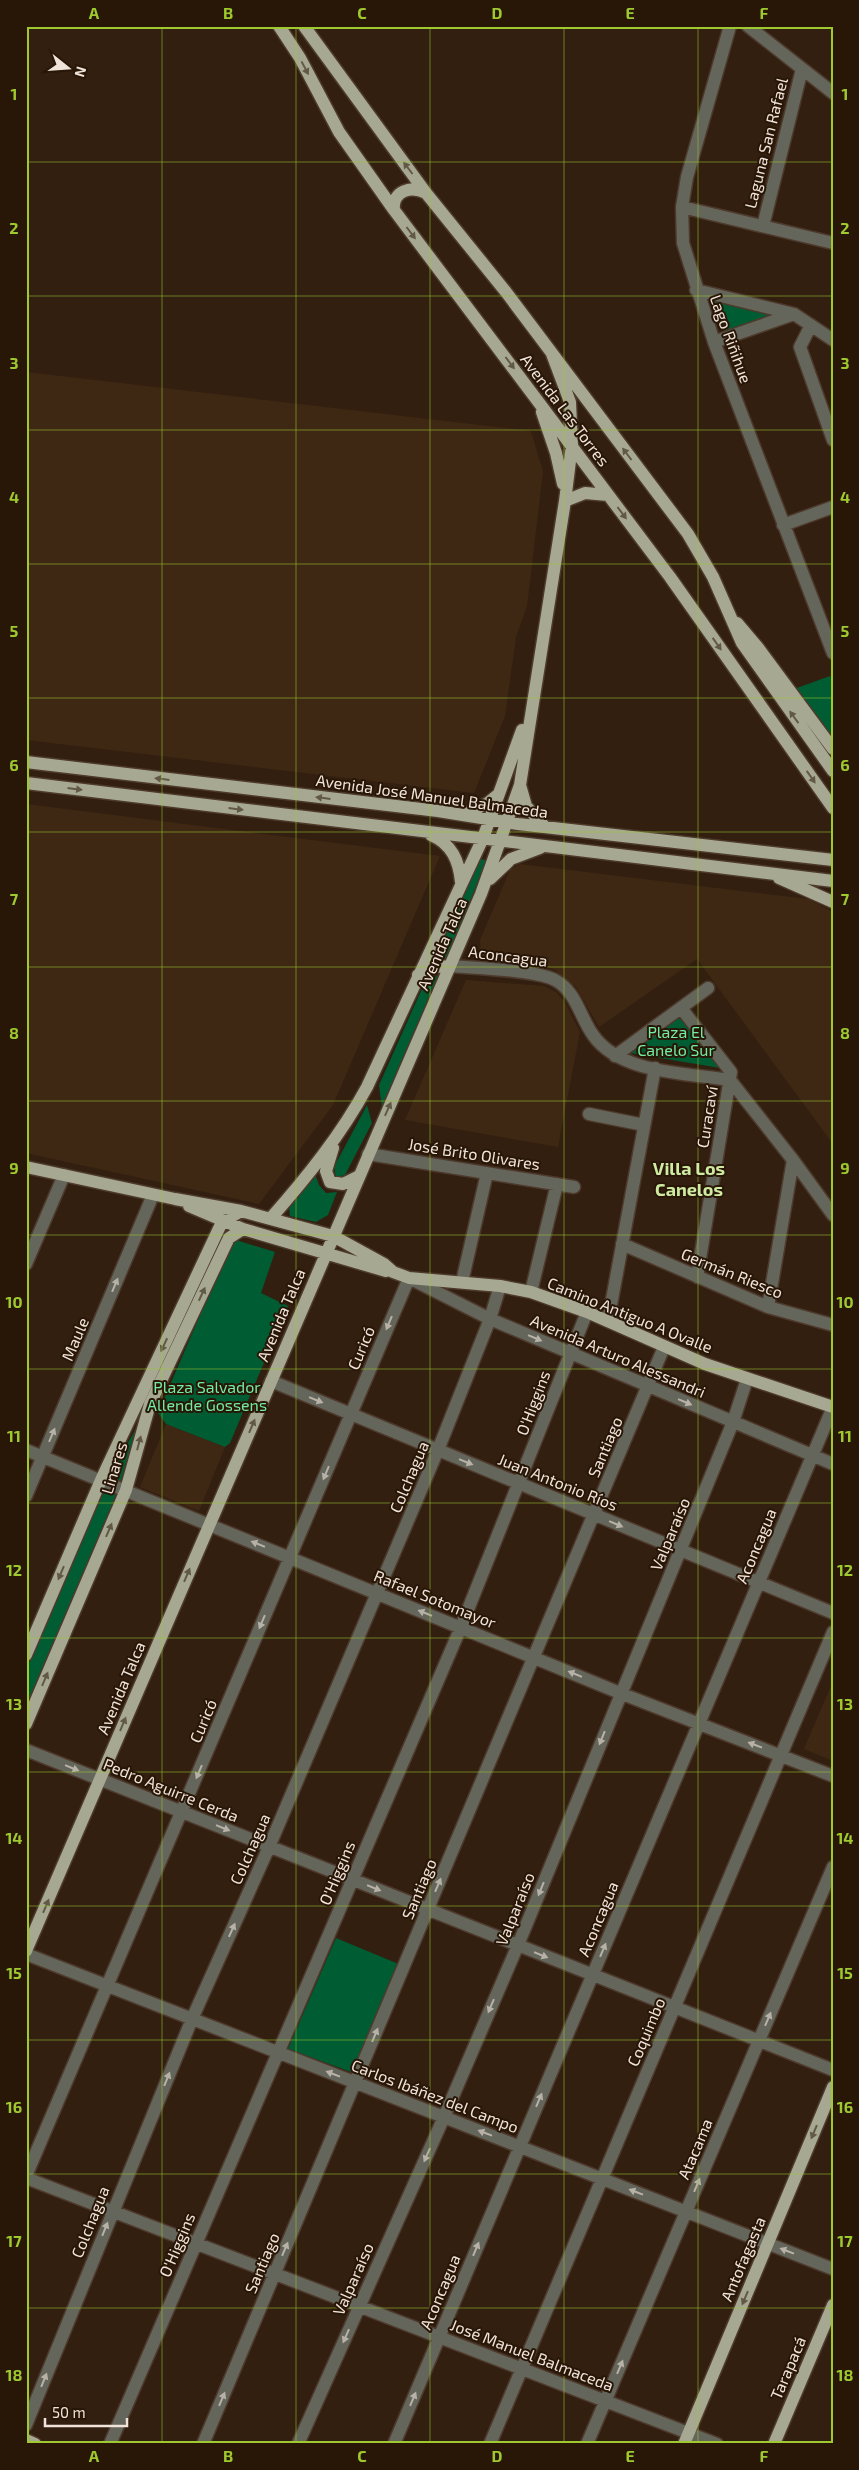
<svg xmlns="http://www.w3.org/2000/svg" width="859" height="2470" viewBox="0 0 859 2470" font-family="'Exo 2',sans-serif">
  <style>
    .built { fill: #3f2813 }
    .green { fill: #005c32 }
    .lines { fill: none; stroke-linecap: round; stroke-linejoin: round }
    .minor-casing { stroke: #4d3a2c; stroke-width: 15 }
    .major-casing { stroke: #4d3a2c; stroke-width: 15 }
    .minor { stroke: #65665b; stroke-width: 12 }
    .major { stroke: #a7a891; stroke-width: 12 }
    .oneway { fill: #615845 }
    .oneway2 { fill: #b8b1a7 }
    .grid { fill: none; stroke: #9eca2f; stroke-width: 1; stroke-opacity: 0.55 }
    .labels { text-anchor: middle; stroke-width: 4; stroke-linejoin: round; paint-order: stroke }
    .street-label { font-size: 16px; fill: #f0e3d9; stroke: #281607 }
    .park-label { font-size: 16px; fill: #73eca3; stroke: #281607 }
    .neighbourhood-label { font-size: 18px; font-weight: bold; fill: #cfeaa1; stroke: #281607 }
    .neatline { fill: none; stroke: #9eca2f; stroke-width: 2 }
    .grid-label { font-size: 16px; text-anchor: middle; font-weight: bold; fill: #9eca2f }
  </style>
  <rect width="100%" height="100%" fill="#321f10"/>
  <path class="built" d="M26 372 531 431 543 472 527 606 516 637 505 716 474 793 26 740Z
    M26 804 440 856 333 1105 259 1204 26 1153Z
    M520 864 808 899 833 912V1144L697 959 599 1027 576 987 555 970 546 966 481 960 480 940 510 870Z
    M466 980 544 986 556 992 565 1002 580 1032 558 1147 405 1120Z
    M166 1424 225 1447 199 1511 140 1487Z
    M833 1681V1761L804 1749Z"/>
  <path class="green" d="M717 300 774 314 724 333 713 302Z
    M830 676 833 682V741L794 689Z
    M480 859 487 860 446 959 434 962Z
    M438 975 382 1108 379 1085 425 982Z
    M676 1018 684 1020 720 1068 630 1053Z
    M367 1105 372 1123 345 1175 336 1177 334 1167Z
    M315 1174 319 1185 326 1193 337 1192 328 1215 316 1222 290 1216 289 1207Z
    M236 1240 275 1252 261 1293 288 1306 230 1443 225 1447 166 1424 158 1413 231 1243Z
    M138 1425 117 1493 26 1707V1669L103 1487Z
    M336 1938 401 1965 354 2073 288 2049Z"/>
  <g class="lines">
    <defs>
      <path id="minor" d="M730 26 687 177 682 207 683 243 714 342 833 653
        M748 26 833 93
        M682 207 833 243
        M763 226 802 69
        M696 290 794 314 833 340
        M811 325 800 347 833 440
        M714 342 794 314
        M783 525 833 507
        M450 966C474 968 537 970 555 980 576 991 580 1017 593 1035 620 1074 687 1073 730 1080L793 1160 833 1215
        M681 1008 731 1072 697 1277
        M615 1056 708 988
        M589 1114 644 1125
        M368 1154 574 1187
        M622 1244 768 1307 833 1325
        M26 1264 64 1175
        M462 1282 487 1173
        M531 1292 557 1184
        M768 1307 793 1160
        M608 1321 655 1068
        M271 1381 833 1613
        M26 1450 620 1693 833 1776
        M26 1496 153 1195
        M26 1750 833 2070
        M26 1954 833 2269
        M26 2176 409 1278 490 1319 833 1464
        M26 2178 717 2444
        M26 2425 192 2019 269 1847 438 1450 490 1319 500 1286
        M110 2444 461 1627 587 1312
        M203 2444 664 1347
        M298 2444 444 2117 518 1945 733 1422 747 1379
        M394 2444 833 1407
        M490 2444 833 1632
        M587 2444 833 1867"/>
      <path id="major" d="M279 26 300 58 339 132 394 210 670 577 833 808
        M304 26 426 193 506 292 688 534 713 577 742 643 833 771
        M394 210C392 191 411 185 426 193
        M542 412 556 453 563 484
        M565 501 585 493 608 495
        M737 623 759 649 833 749
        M26 762 438 811 518 824 833 860
        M26 783 833 881
        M520 785 526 806 545 827
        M464 815 488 803 499 794
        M431 835C452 844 459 861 461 882
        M779 878 833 902
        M490 879 511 859 540 848
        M418 975 436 967 450 966
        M333 1148 326 1171 330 1182 343 1184 359 1176
        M26 1167 175 1199 241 1211 333 1236 384 1264 393 1272 409 1278 500 1286 531 1292 587 1312 705 1364 833 1407
        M189 1206 243 1229 386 1271
        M271 1218C307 1177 341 1135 367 1087L483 838 522 730
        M26 1655 101 1480 222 1222 241 1211
        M26 1724 126 1490 150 1404 226 1244 229 1238 243 1229
        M26 1951 481 894 520 785 565 501 572 445 570 402 552 354
        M26 2440 35 2444
        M684 2444 833 2087
        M774 2444 833 2305"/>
    </defs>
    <use href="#minor" class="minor-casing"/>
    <use href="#major" class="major-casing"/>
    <use href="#minor" class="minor"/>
    <use href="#major" class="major"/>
  </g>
  <defs><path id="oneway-solid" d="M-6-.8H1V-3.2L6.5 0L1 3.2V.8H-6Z" transform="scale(1.25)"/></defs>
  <g class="oneway">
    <use href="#oneway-solid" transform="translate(305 68) rotate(62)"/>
    <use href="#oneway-solid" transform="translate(408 168) rotate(-127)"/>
    <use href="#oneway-solid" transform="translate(411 233) rotate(53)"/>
    <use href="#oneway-solid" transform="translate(510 363) rotate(53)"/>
    <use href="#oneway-solid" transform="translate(627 454) rotate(-127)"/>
    <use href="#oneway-solid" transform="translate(622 513) rotate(53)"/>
    <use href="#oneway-solid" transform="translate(717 644) rotate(55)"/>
    <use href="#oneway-solid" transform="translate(794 717) rotate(-126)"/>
    <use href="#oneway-solid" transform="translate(811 777) rotate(55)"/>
    <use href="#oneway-solid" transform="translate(162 779) rotate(-173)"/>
    <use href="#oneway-solid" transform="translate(75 789) rotate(7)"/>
    <use href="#oneway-solid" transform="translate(323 798) rotate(-173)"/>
    <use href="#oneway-solid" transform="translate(236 809) rotate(7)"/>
    <use href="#oneway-solid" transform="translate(388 1109) rotate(-66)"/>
    <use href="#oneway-solid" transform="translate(202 1294) rotate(-65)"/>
    <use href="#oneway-solid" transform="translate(164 1345) rotate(115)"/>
    <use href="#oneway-solid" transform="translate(252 1426) rotate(-67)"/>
    <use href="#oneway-solid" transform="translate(139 1443) rotate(-75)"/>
    <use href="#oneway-solid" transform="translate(109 1530) rotate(-67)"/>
    <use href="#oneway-solid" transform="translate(61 1573) rotate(113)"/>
    <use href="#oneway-solid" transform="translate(187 1575) rotate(-67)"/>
    <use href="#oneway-solid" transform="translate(45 1679) rotate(-67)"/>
    <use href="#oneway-solid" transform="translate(123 1724) rotate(-67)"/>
    <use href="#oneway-solid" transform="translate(46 1906) rotate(-67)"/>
    <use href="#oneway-solid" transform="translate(814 2132) rotate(113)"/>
    <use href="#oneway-solid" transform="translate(745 2298) rotate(113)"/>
  </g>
  <g class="oneway2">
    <use href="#oneway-solid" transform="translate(115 1285) rotate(-67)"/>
    <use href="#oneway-solid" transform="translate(389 1323) rotate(113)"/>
    <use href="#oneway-solid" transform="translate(535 1338) rotate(23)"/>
    <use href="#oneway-solid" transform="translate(316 1400) rotate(22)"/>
    <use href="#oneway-solid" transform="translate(685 1402) rotate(23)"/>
    <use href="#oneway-solid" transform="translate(52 1435) rotate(-67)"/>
    <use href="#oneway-solid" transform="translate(466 1462) rotate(22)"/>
    <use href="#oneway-solid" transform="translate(326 1473) rotate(113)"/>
    <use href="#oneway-solid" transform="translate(616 1524) rotate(23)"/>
    <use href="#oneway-solid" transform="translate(258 1544) rotate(-158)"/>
    <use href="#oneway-solid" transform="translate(425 1613) rotate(-158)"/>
    <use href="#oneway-solid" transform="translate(262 1622) rotate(113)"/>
    <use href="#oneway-solid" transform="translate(575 1674) rotate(-158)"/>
    <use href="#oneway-solid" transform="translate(602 1738) rotate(112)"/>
    <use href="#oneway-solid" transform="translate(755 1745) rotate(-159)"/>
    <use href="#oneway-solid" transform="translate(72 1768) rotate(22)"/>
    <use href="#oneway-solid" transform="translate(199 1772) rotate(113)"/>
    <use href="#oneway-solid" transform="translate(223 1828) rotate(22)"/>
    <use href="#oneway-solid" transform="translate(438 1885) rotate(-67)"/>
    <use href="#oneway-solid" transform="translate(374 1888) rotate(22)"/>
    <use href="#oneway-solid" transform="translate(541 1889) rotate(112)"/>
    <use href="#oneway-solid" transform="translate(232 1930) rotate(-66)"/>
    <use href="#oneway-solid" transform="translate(603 1950) rotate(-67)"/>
    <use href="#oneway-solid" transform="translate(541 1955) rotate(22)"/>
    <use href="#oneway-solid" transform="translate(491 2006) rotate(113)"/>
    <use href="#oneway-solid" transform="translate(768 2019) rotate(-67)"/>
    <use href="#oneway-solid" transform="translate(375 2035) rotate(-67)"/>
    <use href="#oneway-solid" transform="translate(333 2074) rotate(-159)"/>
    <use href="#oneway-solid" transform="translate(167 2079) rotate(-68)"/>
    <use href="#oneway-solid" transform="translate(539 2100) rotate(-67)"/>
    <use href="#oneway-solid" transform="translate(485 2133) rotate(-159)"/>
    <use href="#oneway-solid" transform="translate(427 2155) rotate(114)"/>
    <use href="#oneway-solid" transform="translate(697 2185) rotate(-67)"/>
    <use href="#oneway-solid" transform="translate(636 2192) rotate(-159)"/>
    <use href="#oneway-solid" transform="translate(105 2229) rotate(-68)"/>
    <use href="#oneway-solid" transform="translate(285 2249) rotate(-67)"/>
    <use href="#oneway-solid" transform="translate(476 2249) rotate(-67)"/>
    <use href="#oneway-solid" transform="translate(787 2251) rotate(-159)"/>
    <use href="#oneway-solid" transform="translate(346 2336) rotate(114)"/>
    <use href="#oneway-solid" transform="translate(620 2367) rotate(-67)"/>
    <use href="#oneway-solid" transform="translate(44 2380) rotate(-68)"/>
    <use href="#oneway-solid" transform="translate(222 2399) rotate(-67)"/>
    <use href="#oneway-solid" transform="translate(413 2399) rotate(-67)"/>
  </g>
  <path class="grid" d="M162 26V2444M296 26V2444M430 26V2444M564 26V2444M698 26V2444M26 162H833M26 296H833M26 430H833M26 564H833M26 698H833M26 832H833M26 967H833M26 1101H833M26 1235H833M26 1369H833M26 1503H833M26 1638H833M26 1772H833M26 1906H833M26 2040H833M26 2174H833M26 2308H833"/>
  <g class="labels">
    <g class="street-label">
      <text transform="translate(766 143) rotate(-76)" y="6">Laguna San Rafael</text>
      <text transform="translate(731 339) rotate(70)" y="6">Lago Riñihue</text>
      <text transform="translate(565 410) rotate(53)" y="6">Avenida Las Torres</text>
      <text transform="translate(432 796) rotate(8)" y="6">Avenida José Manuel Balmaceda</text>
      <text transform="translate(442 944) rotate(-66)" y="6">Avenida Talca</text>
      <text transform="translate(508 956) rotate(7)" y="6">Aconcagua</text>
      <text transform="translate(707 1117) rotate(-81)" y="6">Curacaví</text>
      <text transform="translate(474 1154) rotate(9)" y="6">José Brito Olivares</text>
      <text transform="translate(732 1273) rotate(22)" y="6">Germán Riesco</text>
      <text transform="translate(281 1315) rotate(-67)" y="6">Avenida Talca</text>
      <text transform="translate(630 1315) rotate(22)" y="6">Camino Antiguo A Ovalle</text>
      <text transform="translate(75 1339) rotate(-67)" y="6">Maule</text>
      <text transform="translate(361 1348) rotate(-67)" y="6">Curicó</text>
      <text transform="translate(618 1356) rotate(23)" y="6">Avenida Arturo Alessandri</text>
      <text transform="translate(533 1403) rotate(-69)" y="6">O'Higgins</text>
      <text transform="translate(605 1447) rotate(-67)" y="6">Santiago</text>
      <text transform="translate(114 1468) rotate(-73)" y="6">Linares</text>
      <text transform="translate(409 1477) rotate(-67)" y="6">Colchagua</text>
      <text transform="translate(558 1482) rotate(22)" y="6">Juan Antonio Ríos</text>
      <text transform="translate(670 1534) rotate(-67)" y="6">Valparaíso</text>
      <text transform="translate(756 1546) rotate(-67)" y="6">Aconcagua</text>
      <text transform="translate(435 1599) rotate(22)" y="6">Rafael Sotomayor</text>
      <text transform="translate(121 1688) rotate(-67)" y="6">Avenida Talca</text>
      <text transform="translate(203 1721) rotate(-67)" y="6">Curicó</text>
      <text transform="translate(171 1790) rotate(22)" y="6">Pedro Aguirre Cerda</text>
      <text transform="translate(250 1849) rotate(-66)" y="6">Colchagua</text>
      <text transform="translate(337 1873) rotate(-67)" y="6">O'Higgins</text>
      <text transform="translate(419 1889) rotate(-67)" y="6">Santiago</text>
      <text transform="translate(515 1909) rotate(-68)" y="6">Valparaíso</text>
      <text transform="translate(598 1919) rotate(-67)" y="6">Aconcagua</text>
      <text transform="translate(646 2032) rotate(-67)" y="6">Coquimbo</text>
      <text transform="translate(435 2096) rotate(21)" y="6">Carlos Ibáñez del Campo</text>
      <text transform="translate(695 2149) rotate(-67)" y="6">Atacama</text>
      <text transform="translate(90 2222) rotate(-68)" y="6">Colchagua</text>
      <text transform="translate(177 2245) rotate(-67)" y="6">O'Higgins</text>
      <text transform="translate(743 2259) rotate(-67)" y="6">Antofagasta</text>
      <text transform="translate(262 2263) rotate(-67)" y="6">Santiago</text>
      <text transform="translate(353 2279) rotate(-66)" y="6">Valparaíso</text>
      <text transform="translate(440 2292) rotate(-67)" y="6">Aconcagua</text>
      <text transform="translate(532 2355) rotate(21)" y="6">José Manuel Balmaceda</text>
      <text transform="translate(788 2368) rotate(-67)" y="6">Tarapacá</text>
    </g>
    <g class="park-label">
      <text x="676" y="1038">Plaza El<tspan x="676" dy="18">Canelo Sur</tspan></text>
      <text x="207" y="1393">Plaza Salvador<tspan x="207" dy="18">Allende Gossens</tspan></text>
    </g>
    <g class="neighbourhood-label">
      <text x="689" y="1175">Villa Los<tspan x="689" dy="21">Canelos</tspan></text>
    </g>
  </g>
  <rect width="859" height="2470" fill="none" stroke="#281607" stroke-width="55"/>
  <g transform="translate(68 68) rotate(107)" stroke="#281607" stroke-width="4" paint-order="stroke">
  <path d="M0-4L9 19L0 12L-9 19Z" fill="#f0e3d9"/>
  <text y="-8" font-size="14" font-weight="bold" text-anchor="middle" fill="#f0e3d9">N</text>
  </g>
  <path d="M45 2418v8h82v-8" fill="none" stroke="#f0e3d9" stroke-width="2.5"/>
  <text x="52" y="2418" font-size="15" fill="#f0e3d9" stroke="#281607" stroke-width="4" paint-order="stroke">50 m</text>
  <rect x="28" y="28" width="804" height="2414" class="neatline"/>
  <g class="grid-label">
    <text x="94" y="19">A</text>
    <text x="228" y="19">B</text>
    <text x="362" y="19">C</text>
    <text x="497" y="19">D</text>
    <text x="630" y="19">E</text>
    <text x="764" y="19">F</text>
    <text x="14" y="100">1</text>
    <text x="845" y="100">1</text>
    <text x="14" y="234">2</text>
    <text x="845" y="234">2</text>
    <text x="14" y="369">3</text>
    <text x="845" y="369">3</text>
    <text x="14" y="503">4</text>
    <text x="845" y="503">4</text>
    <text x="14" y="637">5</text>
    <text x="845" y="637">5</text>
    <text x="14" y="771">6</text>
    <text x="845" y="771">6</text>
    <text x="14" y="905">7</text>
    <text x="845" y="905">7</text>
    <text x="14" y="1039">8</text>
    <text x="845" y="1039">8</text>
    <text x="14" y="1174">9</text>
    <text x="845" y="1174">9</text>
    <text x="14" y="1308">10</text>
    <text x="845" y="1308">10</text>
    <text x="14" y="1442">11</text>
    <text x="845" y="1442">11</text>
    <text x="14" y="1576">12</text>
    <text x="845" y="1576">12</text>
    <text x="14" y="1710">13</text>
    <text x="845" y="1710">13</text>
    <text x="14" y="1844">14</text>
    <text x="845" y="1844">14</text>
    <text x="14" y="1979">15</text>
    <text x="845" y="1979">15</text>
    <text x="14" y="2113">16</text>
    <text x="845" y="2113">16</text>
    <text x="14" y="2247">17</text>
    <text x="845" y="2247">17</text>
    <text x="14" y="2381">18</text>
    <text x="845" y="2381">18</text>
    <text x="94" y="2462">A</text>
    <text x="228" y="2462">B</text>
    <text x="362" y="2462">C</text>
    <text x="497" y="2462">D</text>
    <text x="630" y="2462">E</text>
    <text x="764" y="2462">F</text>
  </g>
</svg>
